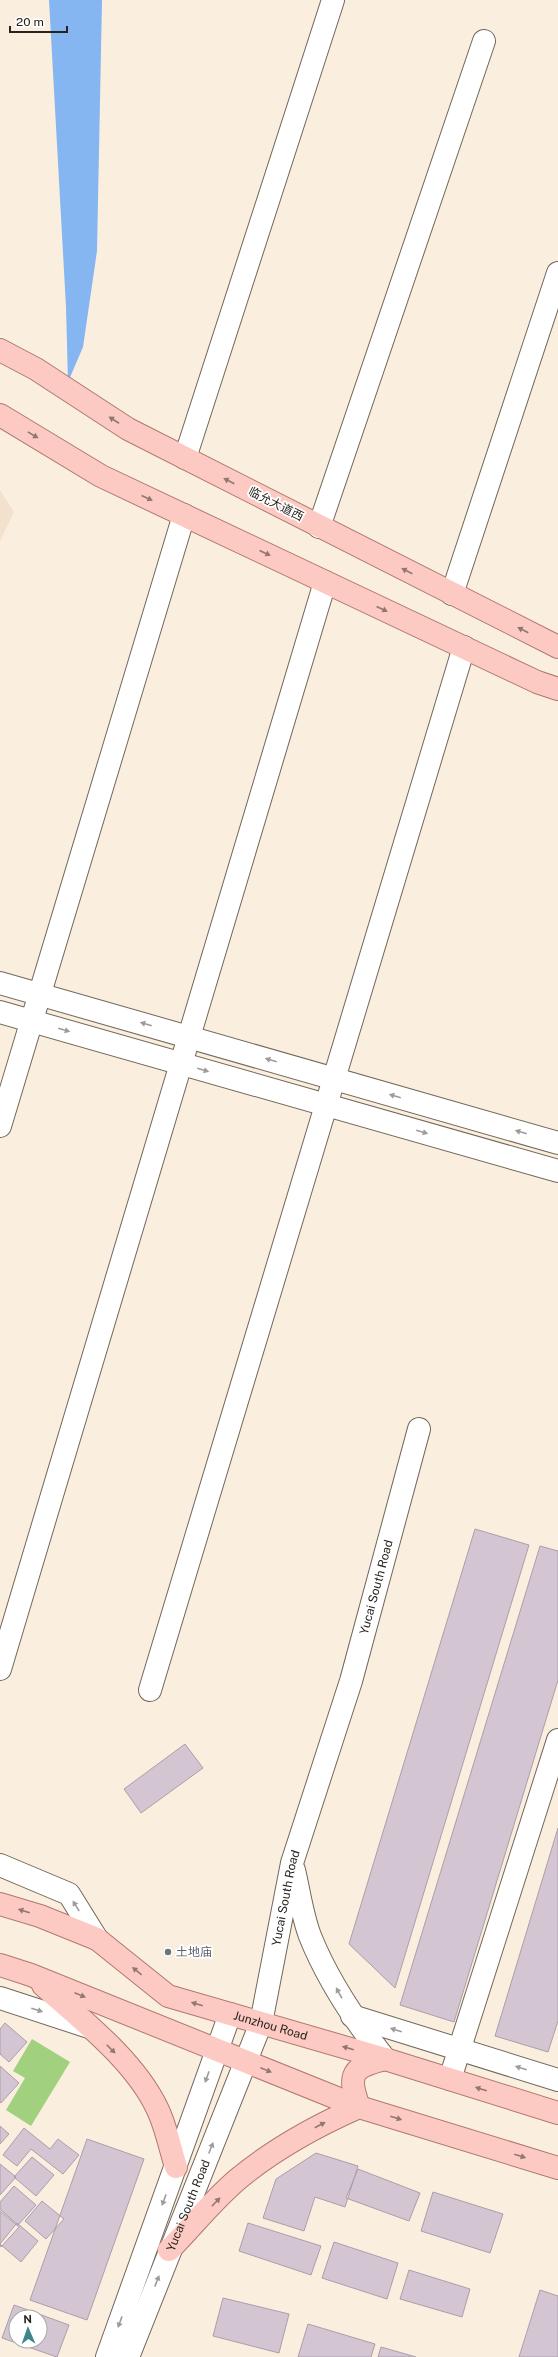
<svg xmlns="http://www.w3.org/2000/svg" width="558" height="2357" viewBox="0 0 558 2357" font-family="'Public Sans','Noto Sans SC',sans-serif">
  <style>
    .built { fill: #f3e1cd }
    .green { fill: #a1d17f }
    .water { fill: #85b6f1 }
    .building { fill: #d4c5d2; stroke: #ac9eaa; fill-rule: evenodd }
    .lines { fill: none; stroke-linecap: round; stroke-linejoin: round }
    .minor-casing { stroke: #72675b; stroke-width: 24 }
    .major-casing { stroke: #b0786e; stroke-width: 24 }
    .minor { stroke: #fff; stroke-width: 22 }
    .major { stroke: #fccac2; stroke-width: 22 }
    .oneway { fill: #927670 }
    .oneway2 { fill: #9e9c9a }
    .worship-dot { fill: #6b7280; stroke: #fff; stroke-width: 1.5 }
    .labels { text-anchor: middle; stroke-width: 3.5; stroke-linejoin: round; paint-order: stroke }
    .street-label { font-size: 12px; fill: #27231e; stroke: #fff }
    .worship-label { font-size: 12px; fill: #5b616d; stroke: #fff; text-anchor: start }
  </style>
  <rect width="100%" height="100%" fill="#faeedf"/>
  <path class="built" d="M0 490 14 512 0 541Z"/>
  <path class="green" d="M32 2039 70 2062 31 2126 6 2110 25 2078 13 2071Z"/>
  <path class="water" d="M49 0H102L97 251 83 347 68 382 66 307Z"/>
  <path class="building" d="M475 1529 529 1545 395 1988 349 1944Z
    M540 1546 558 1551V1680L454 2022 400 2005Z
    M185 1744 203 1768 141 1813 124 1789Z
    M558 1828V2021L548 2052 495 2036Z
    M5 2023 27 2042 9 2062 0 2054V2029Z
    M0 2066 19 2083 1 2103 0 2102Z
    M0 2126 9 2134 0 2144Z
    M24 2128 50 2149 58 2139 79 2155 63 2174 31 2149 17 2166 3 2155Z
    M87 2139 144 2159 87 2320 30 2300Z
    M316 2153 358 2166 345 2207 315 2197 304 2231 263 2218 276 2179Z
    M32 2157 54 2175 36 2196 14 2177Z
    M0 2164 16 2177 0 2195Z
    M358 2169 420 2193 409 2221 346 2198Z
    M14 2186 36 2205 18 2225 0 2209V2202Z
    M433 2192 503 2214 490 2253 421 2231Z
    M42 2201 64 2219 46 2239 25 2221Z
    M0 2211 19 2227 1 2247 0 2246Z
    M17 2223 38 2241 21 2262 0 2244Z
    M248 2223 321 2246 311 2275 239 2251Z
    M334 2242 398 2263 387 2299 322 2278Z
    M409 2270 470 2289 462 2317 400 2299Z
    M540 2290 558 2296V2357H519Z
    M223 2298 289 2314 279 2353 213 2336Z
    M14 2305 69 2325 57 2357 2 2338ZM16 2317H40V2341H16Z
    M308 2324 375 2344 371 2357H298Z
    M381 2347 416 2357H378Z"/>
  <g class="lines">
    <defs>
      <g id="minor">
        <path d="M185 458 333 0"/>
        <path d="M319 527 484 41"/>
        <path d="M452 594 558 273"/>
        <path d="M0 983 558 1143"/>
        <path d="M0 1012 558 1171"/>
        <path d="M0 1126 184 515"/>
        <path d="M0 1669 325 582"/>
        <path d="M150 1690 464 647"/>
        <path d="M0 1865 69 1894 97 1939"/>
        <path d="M294 1870C299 1891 302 1915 310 1936 328 1981 355 2021 385 2059"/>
        <path d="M0 1998 89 2027"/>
        <path d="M352 2016 558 2080"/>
        <path d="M450 2079 558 1740"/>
        <path d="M107 2357 230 2014"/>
        <path id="s1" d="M128 2357 261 2023 292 1863 351 1681 419 1429"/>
      </g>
      <g id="major">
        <path d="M0 350 36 369 128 429 558 647"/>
        <path d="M0 415 101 476 537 682 558 689"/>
        <path id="s2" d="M0 1904 40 1916 97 1939 168 1996 385 2059 558 2113"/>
        <path d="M0 1965 31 1975 359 2107 558 2168"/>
        <path d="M43 1985C82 2020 134 2060 157 2108 166 2126 170 2148 176 2167"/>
        <path d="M359 2107C347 2074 352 2067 385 2059"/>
        <path d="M169 2250C192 2227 213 2200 238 2179 274 2149 316 2126 359 2107"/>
      </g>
    </defs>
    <use href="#minor" class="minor-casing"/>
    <use href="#major" class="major-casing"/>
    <use href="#minor" class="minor"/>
    <use href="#major" class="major"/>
  </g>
  <defs><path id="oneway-solid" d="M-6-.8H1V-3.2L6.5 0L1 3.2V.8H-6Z"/></defs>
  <g class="oneway">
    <use href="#oneway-solid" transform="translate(114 420) rotate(-147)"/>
    <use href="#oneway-solid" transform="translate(33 435) rotate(31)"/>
    <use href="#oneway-solid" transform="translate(229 481) rotate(-153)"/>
    <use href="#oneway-solid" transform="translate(147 498) rotate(25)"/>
    <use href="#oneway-solid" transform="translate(265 553) rotate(25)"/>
    <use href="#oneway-solid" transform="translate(407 571) rotate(-153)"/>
    <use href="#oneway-solid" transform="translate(382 609) rotate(25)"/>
    <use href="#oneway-solid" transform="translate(523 630) rotate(-153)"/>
    <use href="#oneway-solid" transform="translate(24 1911) rotate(-163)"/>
    <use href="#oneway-solid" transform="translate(137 1971) rotate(-141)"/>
    <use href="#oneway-solid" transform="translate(80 1995) rotate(22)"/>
    <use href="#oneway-solid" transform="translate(197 2004) rotate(-164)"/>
    <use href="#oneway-solid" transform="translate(348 2048) rotate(-164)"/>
    <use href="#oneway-solid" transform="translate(111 2049) rotate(45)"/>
    <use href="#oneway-solid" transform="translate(266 2070) rotate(22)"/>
    <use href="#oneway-solid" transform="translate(481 2089) rotate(-163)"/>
    <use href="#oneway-solid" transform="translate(396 2118) rotate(17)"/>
    <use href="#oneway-solid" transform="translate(320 2125) rotate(-28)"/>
    <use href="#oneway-solid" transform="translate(520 2156) rotate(17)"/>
    <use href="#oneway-solid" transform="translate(216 2202) rotate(-46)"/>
  </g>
  <g class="oneway2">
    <use href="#oneway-solid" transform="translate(146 1024) rotate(-164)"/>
    <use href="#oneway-solid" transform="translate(64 1030) rotate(16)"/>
    <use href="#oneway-solid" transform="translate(271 1060) rotate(-164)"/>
    <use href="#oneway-solid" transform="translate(203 1070) rotate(16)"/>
    <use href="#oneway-solid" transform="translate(395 1096) rotate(-164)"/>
    <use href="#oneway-solid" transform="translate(422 1132) rotate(16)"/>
    <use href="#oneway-solid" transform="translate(521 1132) rotate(-164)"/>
    <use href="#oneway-solid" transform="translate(76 1906) rotate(-122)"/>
    <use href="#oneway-solid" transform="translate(339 1993) rotate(-119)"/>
    <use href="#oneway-solid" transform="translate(37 2010) rotate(18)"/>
    <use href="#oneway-solid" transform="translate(396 2030) rotate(-163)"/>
    <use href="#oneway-solid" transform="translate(521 2068) rotate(-163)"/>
    <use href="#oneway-solid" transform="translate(207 2077) rotate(110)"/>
    <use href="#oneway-solid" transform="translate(211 2148) rotate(-68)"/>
    <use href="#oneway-solid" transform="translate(164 2200) rotate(110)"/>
    <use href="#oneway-solid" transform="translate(157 2281) rotate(-69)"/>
    <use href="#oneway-solid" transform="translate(120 2322) rotate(110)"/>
  </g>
  <circle class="worship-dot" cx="168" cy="1952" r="4"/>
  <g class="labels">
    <g class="street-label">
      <text transform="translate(276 504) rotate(27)" y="4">临允大道西</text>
      <text dy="4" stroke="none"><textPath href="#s1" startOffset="811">Yucai South Road</textPath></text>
      <text dy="4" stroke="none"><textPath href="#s1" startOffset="487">Yucai South Road</textPath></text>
      <text dy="4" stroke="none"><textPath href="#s2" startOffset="301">Junzhou Road</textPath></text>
      <text dy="4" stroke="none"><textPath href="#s1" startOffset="163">Yucai South Road</textPath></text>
    </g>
    <g class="worship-label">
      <text x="176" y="1956">土地庙</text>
    </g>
  </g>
  <g transform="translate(28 2329) rotate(358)"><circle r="19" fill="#ffffff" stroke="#a9a7a5"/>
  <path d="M0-3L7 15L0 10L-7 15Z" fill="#3d868a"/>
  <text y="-6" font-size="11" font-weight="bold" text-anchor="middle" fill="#27231e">N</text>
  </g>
  <path d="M10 26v6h57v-6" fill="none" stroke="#27231e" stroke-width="2"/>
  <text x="16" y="26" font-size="12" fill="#27231e" stroke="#ffffff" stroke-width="3" paint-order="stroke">20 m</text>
</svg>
